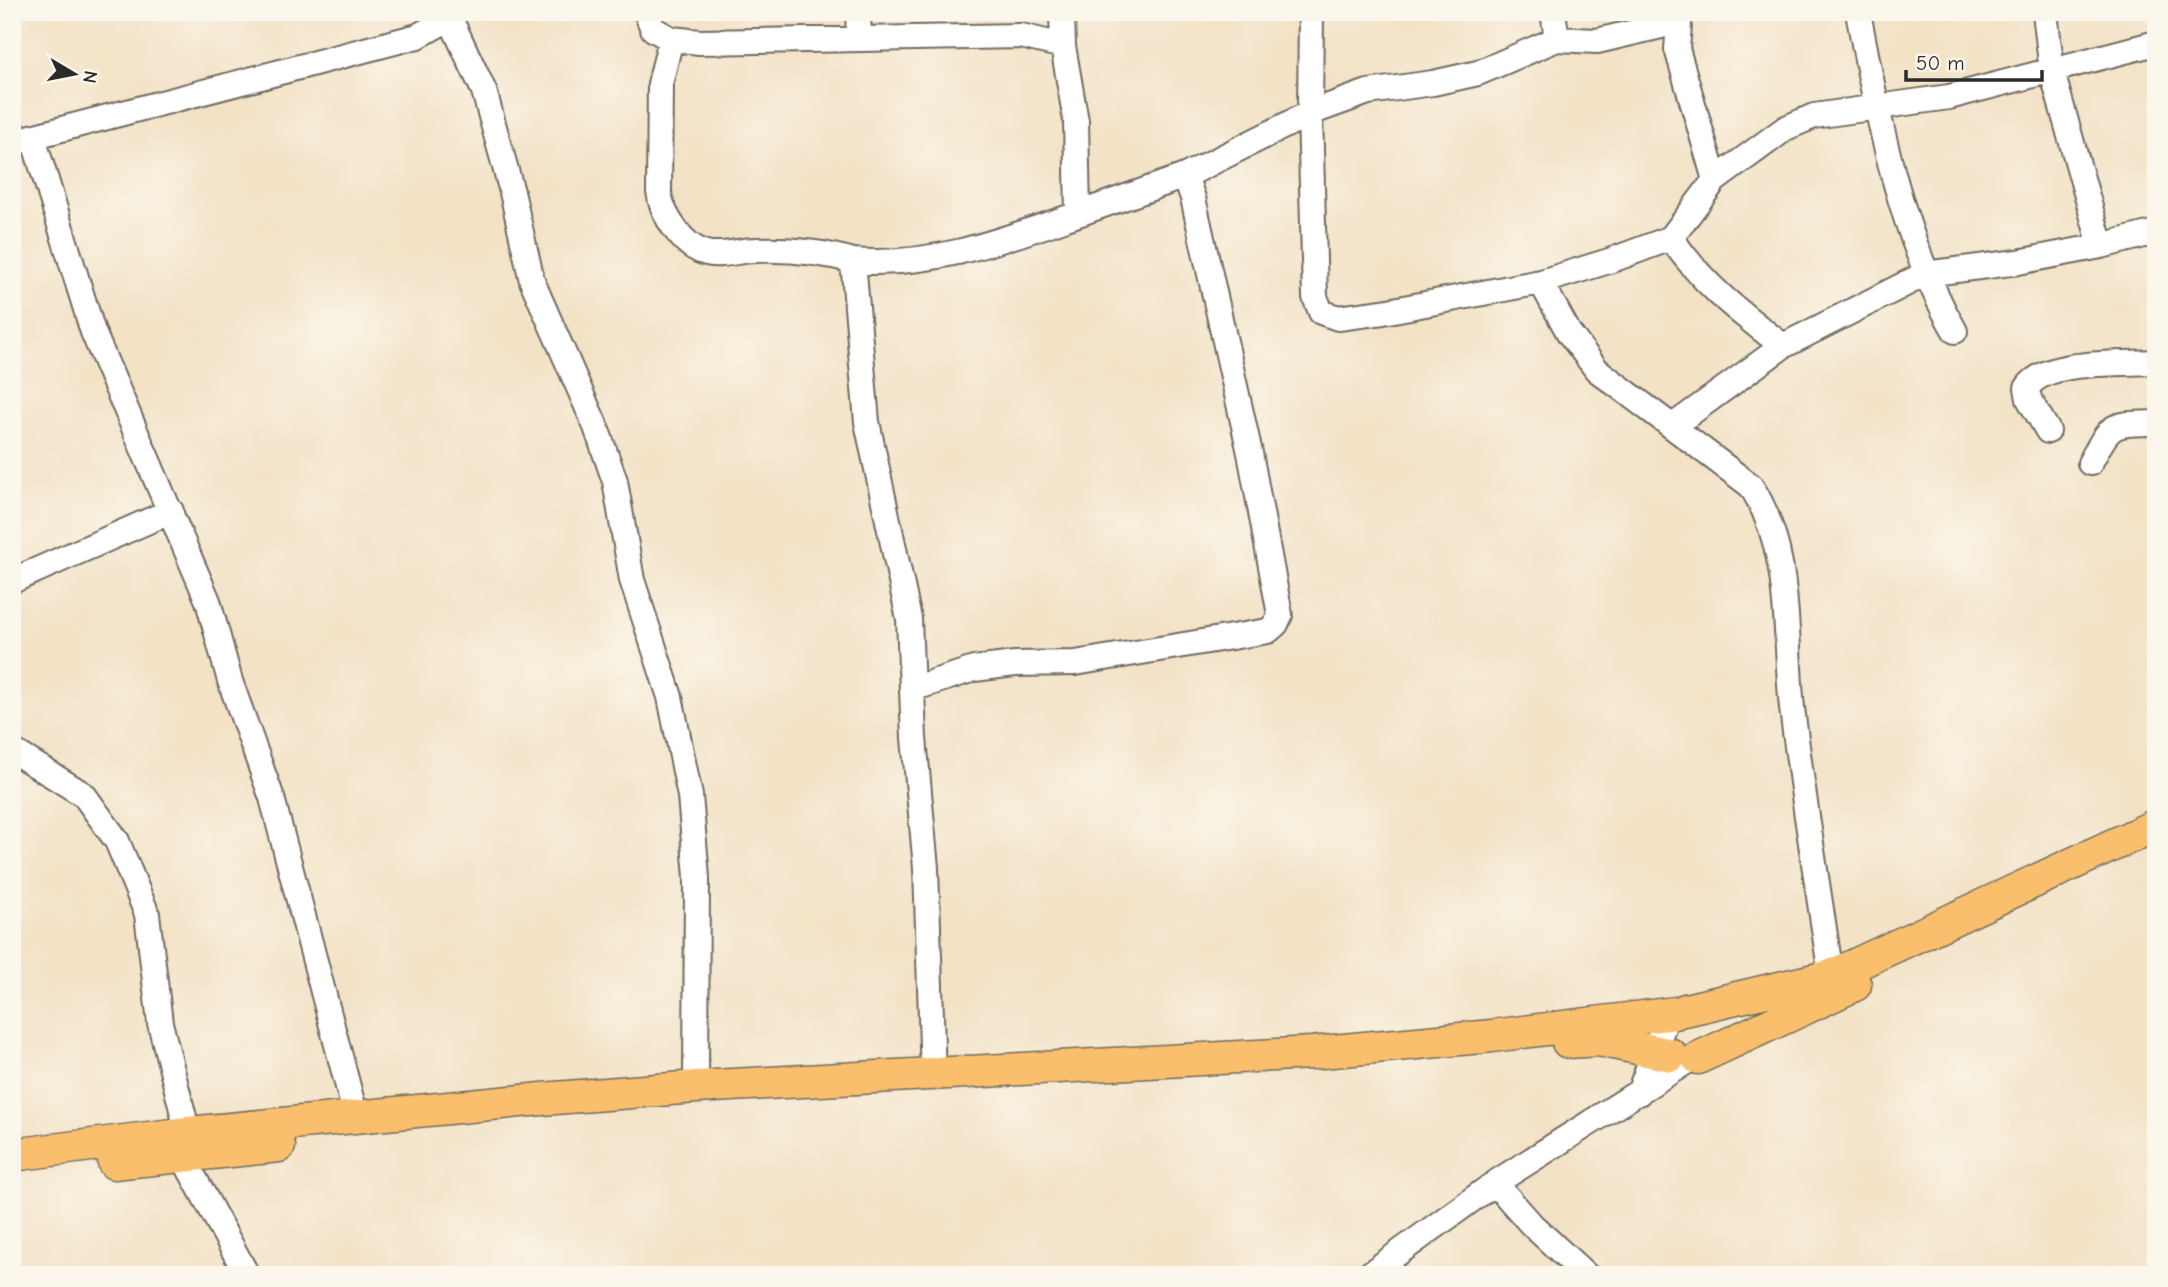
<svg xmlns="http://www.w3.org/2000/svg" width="2168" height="1287" viewBox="0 0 2168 1287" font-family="'Comic Neue',sans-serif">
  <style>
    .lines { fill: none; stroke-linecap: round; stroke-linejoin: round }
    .minor-casing { stroke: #716b61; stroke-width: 28 }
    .major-casing { stroke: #716b61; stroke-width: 35 }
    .minor { stroke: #fff; stroke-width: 24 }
    .major { stroke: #f9bf6c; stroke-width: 32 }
  </style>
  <rect width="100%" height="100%" fill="#fbf7ec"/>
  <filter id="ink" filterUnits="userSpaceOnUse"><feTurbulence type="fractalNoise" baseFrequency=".0143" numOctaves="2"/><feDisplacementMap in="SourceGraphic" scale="14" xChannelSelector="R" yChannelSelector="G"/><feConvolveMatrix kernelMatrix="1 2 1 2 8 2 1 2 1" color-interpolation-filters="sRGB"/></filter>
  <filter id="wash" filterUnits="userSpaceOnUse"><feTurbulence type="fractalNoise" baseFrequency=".00686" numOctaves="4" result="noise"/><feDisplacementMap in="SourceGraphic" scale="28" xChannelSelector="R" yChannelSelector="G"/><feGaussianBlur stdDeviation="1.57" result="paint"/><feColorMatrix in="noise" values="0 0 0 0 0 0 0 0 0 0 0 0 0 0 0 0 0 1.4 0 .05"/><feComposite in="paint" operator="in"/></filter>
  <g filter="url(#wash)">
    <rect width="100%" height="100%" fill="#f3e2c6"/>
  </g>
  <g filter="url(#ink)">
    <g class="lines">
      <defs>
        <path id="minor" d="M447 12 484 91 512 192 532 281 596 427 615 481 632 580 670 697 690 796 697 877 696 1087
          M646 12 653 29 671 39 700 42 1021 36 1063 46
          M858 12 859 38
          M1553 12 1557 39 1478 73 1433 83 1368 92 1310 113 1315 297 1321 312 1338 318 1383 312 1541 282 1612 260 1671 238 1715 180 1786 128 1814 116 1949 97 2156 43
          M1680 12 1677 49 1715 180
          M1858 12C1877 115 1902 241 1955 331
          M2045 12 2052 72 2101 246
          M671 39 660 84 659 192C662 215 683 247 706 253 721 257 740 250 755 250 787 249 822 252 853 261L867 422 909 619 914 738 926 868 933 1076
          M1557 39 1597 41 1678 22
          M33 138 93 332 208 601 230 681 272 798 356 1117
          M12 142 418 36 450 18
          M1078 214 1185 176 1310 113 1311 12
          M1671 238C1705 287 1737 310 1783 346
          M853 261C931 268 1006 239 1078 214L1076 121 1063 46 1062 12
          M1541 282 1569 333 1597 370 1751 486C1793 552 1784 632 1792 708 1803 797 1818 887 1831 976
          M1673 426 1783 346 1925 274 2018 262 2101 246 2156 232
          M2048 431 2029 399 2027 388C2045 359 2122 364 2156 362
          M2090 463C2112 422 2110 424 2156 423
          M12 581 171 511
          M912 689 974 669 1015 664 1075 663 1268 631 1276 624 1280 615 1250 453 1193 198 1185 176
          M18 754 84 795 117 841 147 914 160 1023 188 1133
          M1639 1093 1663 1027
          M183 1157 247 1275
          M1495 1183 1532 1225 1586 1275
          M1368 1275 1495 1183 1689 1060"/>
        <path id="major" d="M1685 1010 1831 976 2156 825
          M1568 1042 1599 1040 1671 1055
          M1698 1058 1855 985
          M12 1155 188 1133 542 1099 696 1087 1311 1053 1492 1036 1675 1013
          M114 1163 279 1146"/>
      </defs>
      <use href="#minor" class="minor-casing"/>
      <use href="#major" class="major-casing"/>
      <use href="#minor" class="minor"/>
      <use href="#major" class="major"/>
    </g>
  </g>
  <rect width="2168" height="1287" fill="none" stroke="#fbf7ec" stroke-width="42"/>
  <g transform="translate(74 74) rotate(100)" stroke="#fbf7ec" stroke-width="5" paint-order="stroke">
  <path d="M0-5L12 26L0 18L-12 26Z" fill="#2b2b2b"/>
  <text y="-10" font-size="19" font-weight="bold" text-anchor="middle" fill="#2b2b2b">N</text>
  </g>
  <path d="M1906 70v10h136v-10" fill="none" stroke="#2b2b2b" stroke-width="3.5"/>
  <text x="1916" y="70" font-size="21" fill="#2b2b2b" stroke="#fbf7ec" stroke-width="5" paint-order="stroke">50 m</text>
</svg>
